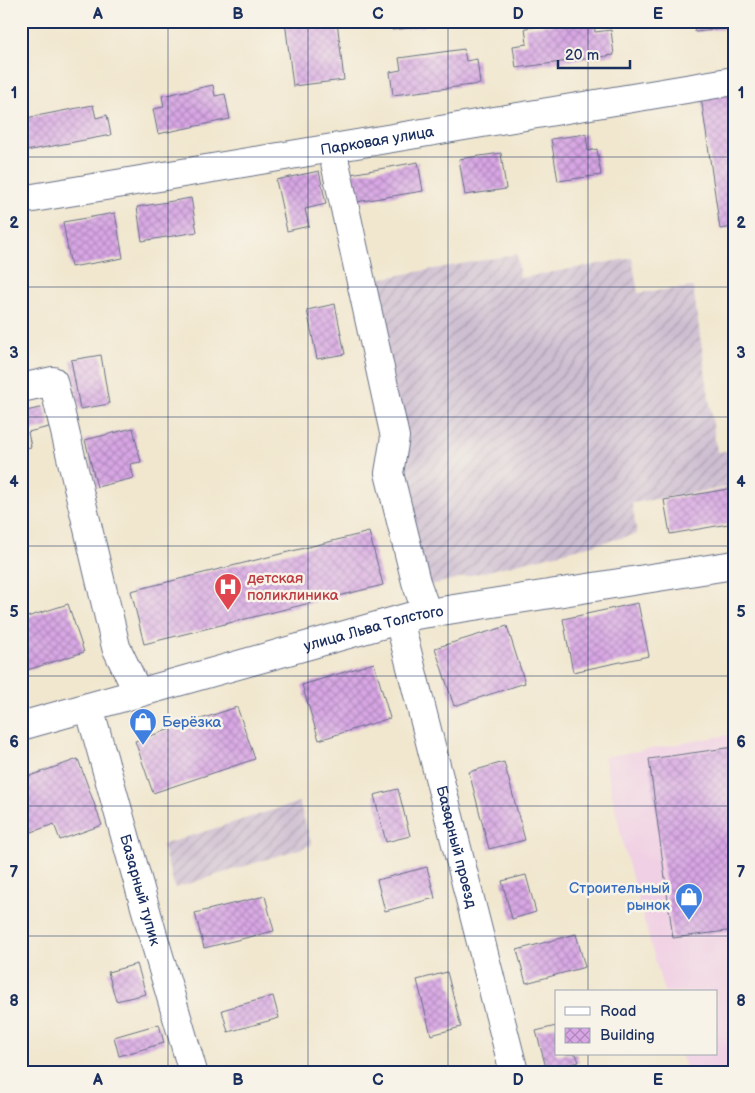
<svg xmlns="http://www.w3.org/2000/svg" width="755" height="1093" viewBox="0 0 755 1093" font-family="'Balsamiq Sans',sans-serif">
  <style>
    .built { fill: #f0d0e4 }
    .industrial { fill: url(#industrial-furrows) }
    .building { fill: url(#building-cross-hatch) }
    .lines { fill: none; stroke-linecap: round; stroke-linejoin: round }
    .minor-casing { stroke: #666f86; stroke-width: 30 }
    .minor { stroke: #fff; stroke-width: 28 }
    .grid { fill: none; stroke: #1b2f5e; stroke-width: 1; stroke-opacity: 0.55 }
    .labels { text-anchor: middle; stroke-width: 5; stroke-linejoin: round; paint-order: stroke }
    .street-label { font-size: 15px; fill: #1b2f5e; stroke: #f7f3e8 }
    .health-label { font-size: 15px; fill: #be3a42; stroke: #f7f3e8; text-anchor: start }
    .shop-label { font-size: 15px; fill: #366cbe; stroke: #f7f3e8; text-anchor: start }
    .neatline { fill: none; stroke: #1b2f5e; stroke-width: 2 }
    .grid-label { font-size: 16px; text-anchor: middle; font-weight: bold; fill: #1b2f5e }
  </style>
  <defs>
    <pattern id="industrial-furrows" width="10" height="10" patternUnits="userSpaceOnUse" patternTransform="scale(1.25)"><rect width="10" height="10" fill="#cebed1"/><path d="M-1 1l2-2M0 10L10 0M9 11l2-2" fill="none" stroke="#a69bad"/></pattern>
    <pattern id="building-cross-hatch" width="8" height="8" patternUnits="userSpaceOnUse" patternTransform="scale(1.25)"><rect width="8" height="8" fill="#d8a6e4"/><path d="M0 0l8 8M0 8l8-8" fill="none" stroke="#ae88bc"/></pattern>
  </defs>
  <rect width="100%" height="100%" fill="#f7f3e8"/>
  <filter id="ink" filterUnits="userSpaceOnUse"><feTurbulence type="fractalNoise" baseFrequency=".02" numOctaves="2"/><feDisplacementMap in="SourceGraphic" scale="10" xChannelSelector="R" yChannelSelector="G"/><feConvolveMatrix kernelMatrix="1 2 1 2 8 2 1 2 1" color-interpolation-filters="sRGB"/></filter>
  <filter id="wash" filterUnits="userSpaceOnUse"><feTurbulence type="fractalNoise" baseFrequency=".0096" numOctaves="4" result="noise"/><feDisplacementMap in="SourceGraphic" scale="20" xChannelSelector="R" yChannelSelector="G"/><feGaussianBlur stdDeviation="1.12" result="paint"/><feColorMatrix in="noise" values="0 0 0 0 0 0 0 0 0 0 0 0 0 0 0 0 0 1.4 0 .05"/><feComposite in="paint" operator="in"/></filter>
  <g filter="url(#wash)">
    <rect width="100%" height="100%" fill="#f1e7cf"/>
    <path class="built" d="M734 734V1072H686L681 1054H716V992H664L624 849 604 757Z"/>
    <path class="industrial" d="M517 254 520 278 632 258 638 293 693 287 717 452 734 450V486L632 503 637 534 423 587 398 471 372 280Z
      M299 802 312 845 175 888 162 845Z"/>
    <g id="blocks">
      <path class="building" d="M285 21H337L344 80 293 86Z
        M391 21H424L425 26 392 30Z
        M578 21H594L595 32 611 30 614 55 516 68 513 46 527 44 525 28Z
        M694 21H734V28L695 32Z
        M464 49 466 61 477 59 480 84 393 95 390 72 401 70 399 58Z
        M213 85 215 96 225 94 230 119 158 134 153 109 164 107 162 96Z
        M734 92V227L720 229 701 97Z
        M93 105 96 118 107 115 111 135 21 152V119Z
        M586 134 588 151 597 149 601 175 558 181 551 139Z
        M501 153 506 189 465 195 459 159Z
        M418 162 423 191 356 202 351 174Z
        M319 171 326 204 305 209 309 226 287 231 276 180Z
        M191 198 197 232 142 241 137 207Z
        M115 213 123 258 71 267 63 222Z
        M335 304 345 354 317 359 307 310Z
        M101 355 109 404 80 409 71 360Z
        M45 407 49 427 28 432 31 447 21 449V412Z
        M133 428 141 462 130 464 134 478 97 487 85 440Z
        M734 488V523L670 534 664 500Z
        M369 532 383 585 144 644 131 591Z
        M638 603 649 656 573 672 563 619Z
        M68 604 84 652 21 672V619Z
        M507 626 525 683 454 706 435 648Z
        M374 663 390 718 319 740 302 685Z
        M237 707 255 759 153 793 135 741Z
        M734 747V930L673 938 649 759Z
        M78 759 102 825 60 840 54 824 21 836V779Z
        M504 762 525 840 489 849 469 772Z
        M398 789 410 836 386 842 374 795Z
        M427 867 435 898 385 911 377 880Z
        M526 875 536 912 512 919 502 881Z
        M265 896 274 931 204 948 195 913Z
        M576 934 585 967 526 983 517 950Z
        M137 964 146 994 116 1001 108 972Z
        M447 972 461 1027 431 1035 417 980Z
        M273 996 279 1018 228 1032 222 1010Z
        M159 1024 164 1043 119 1056 114 1037Z
        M556 1026V1054H576L579 1062 547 1071 536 1031Z"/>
    </g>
  </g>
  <g filter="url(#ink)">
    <use href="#blocks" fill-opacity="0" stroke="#666f86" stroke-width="1"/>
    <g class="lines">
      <defs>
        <g id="minor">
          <path d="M332 149 395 437 389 473 416 582 427 613"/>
          <path id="s1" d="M21 200 734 81"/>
          <path d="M21 388 53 381 116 647 138 693"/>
          <path id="s2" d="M399 620 514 1072"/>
          <path id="s3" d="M89 707 152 932 193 1072"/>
          <path id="s4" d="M21 726 416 615 734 565"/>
        </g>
      </defs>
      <use href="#minor" class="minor-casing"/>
      <use href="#minor" class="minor"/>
    </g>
  </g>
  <path class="grid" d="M168 21V1072M308 21V1072M448 21V1072M588 21V992M21 157H734M21 287H734M21 417H734M21 546H734M21 676H734M21 806H734M21 936H734M588 1054V1072"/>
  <defs>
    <symbol id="hospital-pin" viewBox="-11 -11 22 30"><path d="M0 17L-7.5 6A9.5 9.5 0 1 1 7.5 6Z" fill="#e0444e" stroke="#f7f3e8"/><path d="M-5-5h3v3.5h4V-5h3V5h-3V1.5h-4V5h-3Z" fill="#fff"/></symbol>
    <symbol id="shop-pin" viewBox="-11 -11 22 30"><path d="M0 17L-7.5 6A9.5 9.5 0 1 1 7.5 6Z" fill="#3f7fe0" stroke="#f7f3e8"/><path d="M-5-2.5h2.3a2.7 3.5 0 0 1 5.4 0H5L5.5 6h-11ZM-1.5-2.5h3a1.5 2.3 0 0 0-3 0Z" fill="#fff"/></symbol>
  </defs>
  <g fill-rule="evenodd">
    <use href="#hospital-pin" x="212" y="571" width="32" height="43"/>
    <use href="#shop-pin" x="127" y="706" width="32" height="43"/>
    <use href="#shop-pin" x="673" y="881" width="32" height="43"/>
  </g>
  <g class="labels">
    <g class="street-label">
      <text dy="5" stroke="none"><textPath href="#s1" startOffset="361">Парковая улица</textPath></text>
      <text dy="5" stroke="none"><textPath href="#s4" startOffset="366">улица Льва Толстого</textPath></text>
      <text dy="5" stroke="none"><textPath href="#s2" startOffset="234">Базарный проезд</textPath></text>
      <text dy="5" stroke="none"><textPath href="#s3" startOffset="190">Базарный тупик</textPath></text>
    </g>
    <g class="health-label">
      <text x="247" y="583">детская<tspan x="247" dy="17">поликлиника</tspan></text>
    </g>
    <g class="shop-label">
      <text x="162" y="727">Берёзка</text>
      <text x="670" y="893" text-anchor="end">Строительный<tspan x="670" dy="17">рынок</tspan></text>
    </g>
  </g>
  <rect width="755" height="1093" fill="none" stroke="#f7f3e8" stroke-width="55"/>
  <rect x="555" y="990" width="162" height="65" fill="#f7f3e8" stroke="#9fa5b1"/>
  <rect x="565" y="1007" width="25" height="8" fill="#ffffff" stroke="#9fa5b1"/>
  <text x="600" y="1016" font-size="15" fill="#1b2f5e">Road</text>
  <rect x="565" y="1028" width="25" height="15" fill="url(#building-cross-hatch)" stroke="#9fa5b1"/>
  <text x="600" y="1040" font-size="15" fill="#1b2f5e">Building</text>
  <path d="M558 60v8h72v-8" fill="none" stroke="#1b2f5e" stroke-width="2.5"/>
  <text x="565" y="60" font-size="15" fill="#1b2f5e" stroke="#f7f3e8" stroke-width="4" paint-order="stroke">20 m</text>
  <rect x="28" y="28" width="700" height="1038" class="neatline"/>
  <g class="grid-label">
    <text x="98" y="19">A</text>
    <text x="238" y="19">B</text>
    <text x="378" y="19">C</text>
    <text x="518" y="19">D</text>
    <text x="658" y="19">E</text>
    <text x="14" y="98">1</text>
    <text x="741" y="98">1</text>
    <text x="14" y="228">2</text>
    <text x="741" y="228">2</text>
    <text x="14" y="358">3</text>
    <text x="741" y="358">3</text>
    <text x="14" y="487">4</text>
    <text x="741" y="487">4</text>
    <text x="14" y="617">5</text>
    <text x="741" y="617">5</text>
    <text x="14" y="747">6</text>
    <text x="741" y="747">6</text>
    <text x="14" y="877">7</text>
    <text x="741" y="877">7</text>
    <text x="14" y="1006">8</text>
    <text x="741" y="1006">8</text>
    <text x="98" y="1085">A</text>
    <text x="238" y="1085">B</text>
    <text x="378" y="1085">C</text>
    <text x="518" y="1085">D</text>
    <text x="658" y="1085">E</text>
  </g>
</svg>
